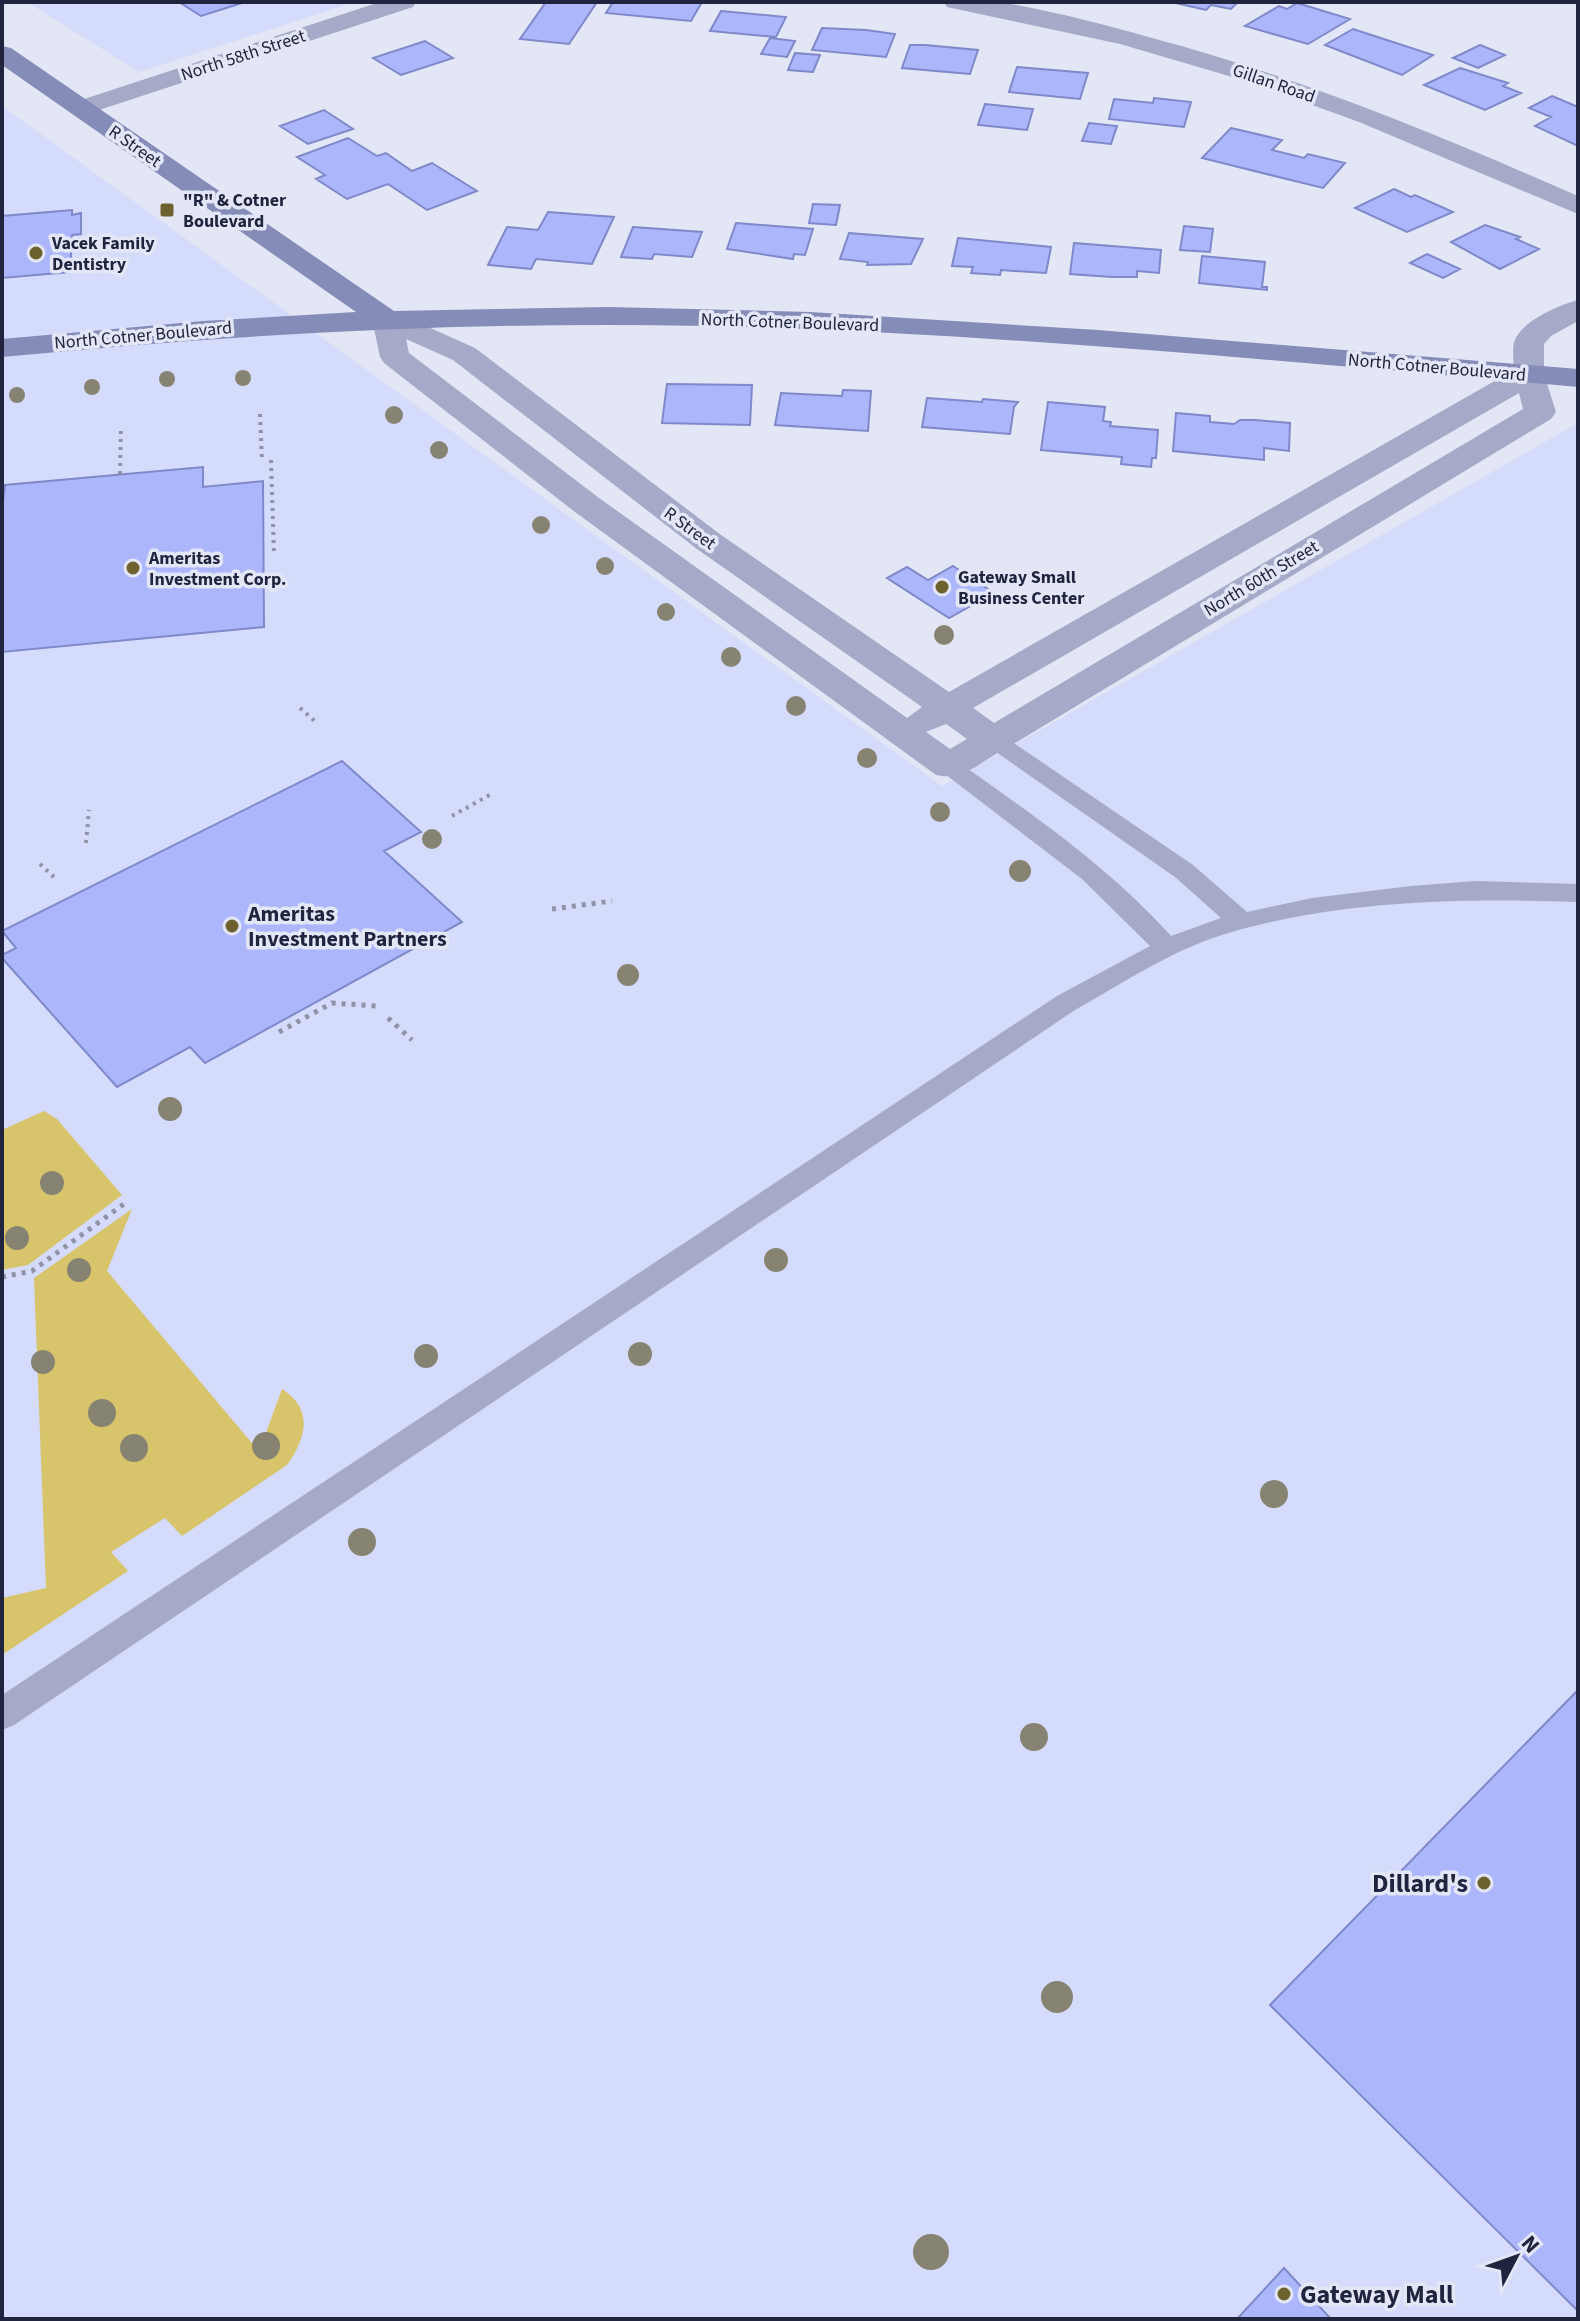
<svg xmlns="http://www.w3.org/2000/svg" width="1580" height="2321" viewBox="0 0 1580 2321" font-family="'Source Sans 3',sans-serif">
  <style>
    .built { fill: #d5dbfa }
    .green { fill: #d8c46b }
    .building { fill: #acb7fb; stroke: #7f89c9; stroke-width: 2 }
    .lines { fill: none; stroke-linecap: round; stroke-linejoin: round }
    .path-far1 { stroke: #9093a6; stroke-width: 4; stroke-dasharray: 3 5; stroke-linecap: butt }
    .path { stroke: #9093a6; stroke-width: 5; stroke-dasharray: 4 6; stroke-linecap: butt }
    .service { fill: #a5aac8; fill-rule: evenodd }
    .minor { fill: #a5aac8; fill-rule: evenodd }
    .secondary { fill: #858cb8; fill-rule: evenodd }
    .tree { fill: #878372 }
    .poi-dot { fill: #6d612e; stroke: #e3e6f4; stroke-width: 3 }
    .labels { text-anchor: middle; stroke-width: 7; stroke-linejoin: round; paint-order: stroke }
    .far-street-label { font-size: 18px; fill: #20243e; stroke: #e3e6f4 }
    .far-poi-label { font-size: 18px; font-weight: bold; fill: #20243e; stroke: #e3e6f4; text-anchor: start }
    .poi-label { font-size: 22px; font-weight: bold; fill: #20243e; stroke: #e3e6f4; text-anchor: start }
    .near-poi-label { font-size: 26px; font-weight: bold; fill: #20243e; stroke: #e3e6f4; text-anchor: end }
  </style>
  <rect width="100%" height="100%" fill="#e3e6f4"/>
  <path class="built" d="M27 2H355L139 72Z
    M2 106 942 786 1578 423V2319H2Z"/>
  <path class="green" d="M44 1111 57 1119 122 1195 28 1265 2 1270V1130Z
    M132 1209 107 1271 251 1442 255 1445 263 1441 282 1389C314 1409 306 1439 287 1465L182 1536 165 1518 111 1552 128 1571 2 1655V1598L46 1588 34 1278Z"/>
  <path class="building" d="M179 2H245L201 16Z
    M546 2H597L569 44 520 39Z
    M613 2H702L691 21 606 13Z
    M1171 2H1238L1231 9 1211 5 1206 10Z
    M1297 3 1350 19 1308 44 1245 26 1279 6 1287 9Z
    M721 11 786 17 776 37 710 31Z
    M822 28 866 30 895 34 886 57 812 50Z
    M1353 29 1433 55 1402 75 1325 45Z
    M770 38 795 41 787 57 761 54Z
    M425 41 453 58 401 75 373 58Z
    M910 45H925L978 50 970 74 902 68Z
    M1480 45 1505 55 1478 68 1453 58Z
    M795 53 820 55 813 72 788 70Z
    M1017 67 1088 73 1080 99 1009 92Z
    M1460 68 1508 83 1503 86 1521 93 1485 110 1424 85Z
    M1552 96 1578 107V146L1535 126 1551 117 1529 108Z
    M1154 98 1191 102 1184 127 1109 119 1114 99 1153 103Z
    M985 104 1033 109 1027 130 978 125Z
    M324 110 353 129 308 144 280 126Z
    M1089 123 1117 126 1111 144 1082 141Z
    M1231 128 1282 140 1272 150 1304 158 1308 154 1345 163 1323 188 1202 158Z
    M348 138 377 156 386 153 412 171 432 163 477 191 427 210 388 184 347 199 316 179 325 175 297 157Z
    M1394 189 1411 197 1415 195 1453 212 1407 232 1355 208Z
    M813 204 840 205 836 225 809 223Z
    M72 210V215L81 213V234L72 235 70 272 2 278V216Z
    M548 212 614 217 592 264 536 259 531 269 488 265 507 227 538 230Z
    M736 223 813 229 805 255 794 254 793 259 727 249Z
    M1485 225 1520 237 1516 239 1539 249 1500 269 1451 242Z
    M1184 226 1213 229 1210 252 1180 250Z
    M633 227 702 232 692 257 654 254 652 259 621 257Z
    M849 233 923 239 911 264 867 265 868 262 840 259Z
    M958 238 1051 247 1046 273 1001 270 1000 275 971 273 973 267 952 266Z
    M1074 243 1161 250 1159 273 1137 271V277H1112L1070 274Z
    M1427 254 1460 269 1443 278 1410 263Z
    M1202 256 1265 262 1262 287H1267V290L1199 283Z
    M667 384 752 385 750 425 662 423Z
    M843 390 871 391 868 431 775 425 781 393 842 396Z
    M927 398 982 402 983 399 1018 402 1014 407 1010 434 922 427Z
    M1048 402 1105 407 1103 421 1111 422 1110 426 1158 430 1156 458H1152L1151 467 1121 464 1122 457 1041 450Z
    M1176 413 1210 416V422L1234 424 1240 420H1255L1290 423 1289 451 1264 448V460L1173 451Z
    M203 467V487L263 481 264 627 2 652V508L5 485Z
    M953 566 994 593 949 618 887 578 907 567 928 580Z
    M342 761 421 832 384 851 462 922 205 1063 190 1047 117 1087 2 958V955L16 948 2 931Z
    M1578 1690V2311L1270 2005Z
    M1284 2268 1331 2319H1237Z"/>
  <g class="lines">
    <path class="path-far1" d="M260 414 262 461
      M271 460 274 555
      M120 474 121 426
      M300 708 318 724
      M452 816 493 793
      M86 843 89 810
      M40 864 56 879"/>
    <path class="path" d="M552 909 612 901
      M388 1018 412 1040
      M279 1032 332 1003 376 1006
      M2 1277 32 1271 128 1201"/>
    <path class="service" d="M994 733 1002 735 1193 865 1247 912 1312 898 1411 886 1475 881 1578 884V902C1460 898 1336 900 1222 935 1170 951 1122 984 1075 1010L14 1725 2 1730V1695L1057 996 1150 946 1082 879 941 771 937 766 941 761H957C1033 815 1109 867 1171 936L1221 918 1175 877 986 745 982 740 986 735Z"/>
    <path class="minor" d="M380 2H416L413 7 90 113H72L68 108 72 103Z
      M944 2C962 2 981 0 998 2 1050 10 1102 24 1152 38 1299 77 1439 135 1578 196V214L1359 122 1246 81 1120 44 947 7Z
      M1578 300V321L1551 336 1544 344V374L1556 412 1551 419 1007 748C983 759 964 782 936 775L575 512 384 363 380 357 372 319 377 313 387 310 397 313 475 348 721 535 949 692 1514 370C1514 362 1512 351 1514 343 1519 322 1559 305 1578 300ZM406 339 453 360 697 549 922 707 907 718 599 498 409 353ZM1519 393 1523 409 994 723 973 708ZM946 724 967 739 950 749 926 732Z"/>
    <path class="secondary" d="M2 46 11 48 394 311 608 307 810 312 1098 330 1578 369V387C1288 362 998 333 707 326 471 321 237 334 2 357V339L203 321 356 312 2 65Z"/>
  </g>
  <g class="tree">
    <circle cx="243" cy="378" r="8"/>
    <circle cx="167" cy="379" r="8"/>
    <circle cx="92" cy="387" r="8"/>
    <circle cx="17" cy="395" r="8"/>
    <circle cx="394" cy="415" r="9"/>
    <circle cx="439" cy="450" r="9"/>
    <circle cx="541" cy="525" r="9"/>
    <circle cx="605" cy="566" r="9"/>
    <circle cx="666" cy="612" r="9"/>
    <circle cx="944" cy="635" r="10"/>
    <circle cx="731" cy="657" r="10"/>
    <circle cx="796" cy="706" r="10"/>
    <circle cx="867" cy="758" r="10"/>
    <circle cx="940" cy="812" r="10"/>
    <circle cx="432" cy="839" r="10"/>
    <circle cx="1020" cy="871" r="11"/>
    <circle cx="628" cy="975" r="11"/>
    <circle cx="170" cy="1109" r="12"/>
    <circle cx="52" cy="1183" r="12"/>
    <circle cx="17" cy="1238" r="12"/>
    <circle cx="776" cy="1260" r="12"/>
    <circle cx="79" cy="1270" r="12"/>
    <circle cx="640" cy="1354" r="12"/>
    <circle cx="426" cy="1356" r="12"/>
    <circle cx="43" cy="1362" r="12"/>
    <circle cx="102" cy="1413" r="14"/>
    <circle cx="266" cy="1446" r="14"/>
    <circle cx="134" cy="1448" r="14"/>
    <circle cx="1274" cy="1494" r="14"/>
    <circle cx="362" cy="1542" r="14"/>
    <circle cx="1034" cy="1737" r="14"/>
    <circle cx="1057" cy="1997" r="16"/>
    <circle cx="931" cy="2252" r="18"/>
  </g>
  <g class="poi-dot">
    <rect x="159" y="202" width="16" height="16" rx="4"/>
    <circle cx="36" cy="253" r="8"/>
    <circle cx="133" cy="568" r="8"/>
    <circle cx="942" cy="587" r="8"/>
    <circle cx="232" cy="926" r="8"/>
    <circle cx="1484" cy="1883" r="8"/>
    <circle cx="1284" cy="2294" r="8"/>
  </g>
  <g class="labels">
    <g class="far-street-label">
      <text transform="translate(243 55) rotate(-18)" y="6">North 58th Street</text>
      <text transform="translate(1274 83) rotate(19)" y="6">Gillan Road</text>
      <text transform="translate(135 146) rotate(35)" y="6">R Street</text>
      <text transform="translate(790 322) rotate(2)" y="6">North Cotner Boulevard</text>
      <text transform="translate(143 335) rotate(-5)" y="6">North Cotner Boulevard</text>
      <text transform="translate(1437 367) rotate(5)" y="6">North Cotner Boulevard</text>
      <text transform="translate(690 528) rotate(36)" y="6">R Street</text>
      <text transform="translate(1261 578) rotate(-31)" y="6">North 60th Street</text>
    </g>
    <g class="far-poi-label">
      <text x="183" y="206">"R" &amp; Cotner<tspan x="183" dy="21">Boulevard</tspan></text>
      <text x="52" y="249">Vacek Family<tspan x="52" dy="21">Dentistry</tspan></text>
      <text x="149" y="564">Ameritas<tspan x="149" dy="21">Investment Corp.</tspan></text>
      <text x="958" y="583">Gateway Small<tspan x="958" dy="21">Business Center</tspan></text>
    </g>
    <g class="poi-label">
      <text x="248" y="921">Ameritas<tspan x="248" dy="25">Investment Partners</tspan></text>
    </g>
    <g class="near-poi-label">
      <text x="1468" y="1892">Dillard's</text>
      <text x="1300" y="2303" text-anchor="start">Gateway Mall</text>
    </g>
  </g>
  <rect width="1580" height="2321" fill="none" stroke="#20243e" stroke-width="8"/>
  <g transform="translate(1516 2257) rotate(49)" stroke="#e3e6f4" stroke-width="6" paint-order="stroke">
  <path d="M0-6L14 30L0 20L-14 30Z" fill="#20243e"/>
  <text y="-12" font-size="22" font-weight="bold" text-anchor="middle" fill="#20243e">N</text>
  </g>
</svg>
